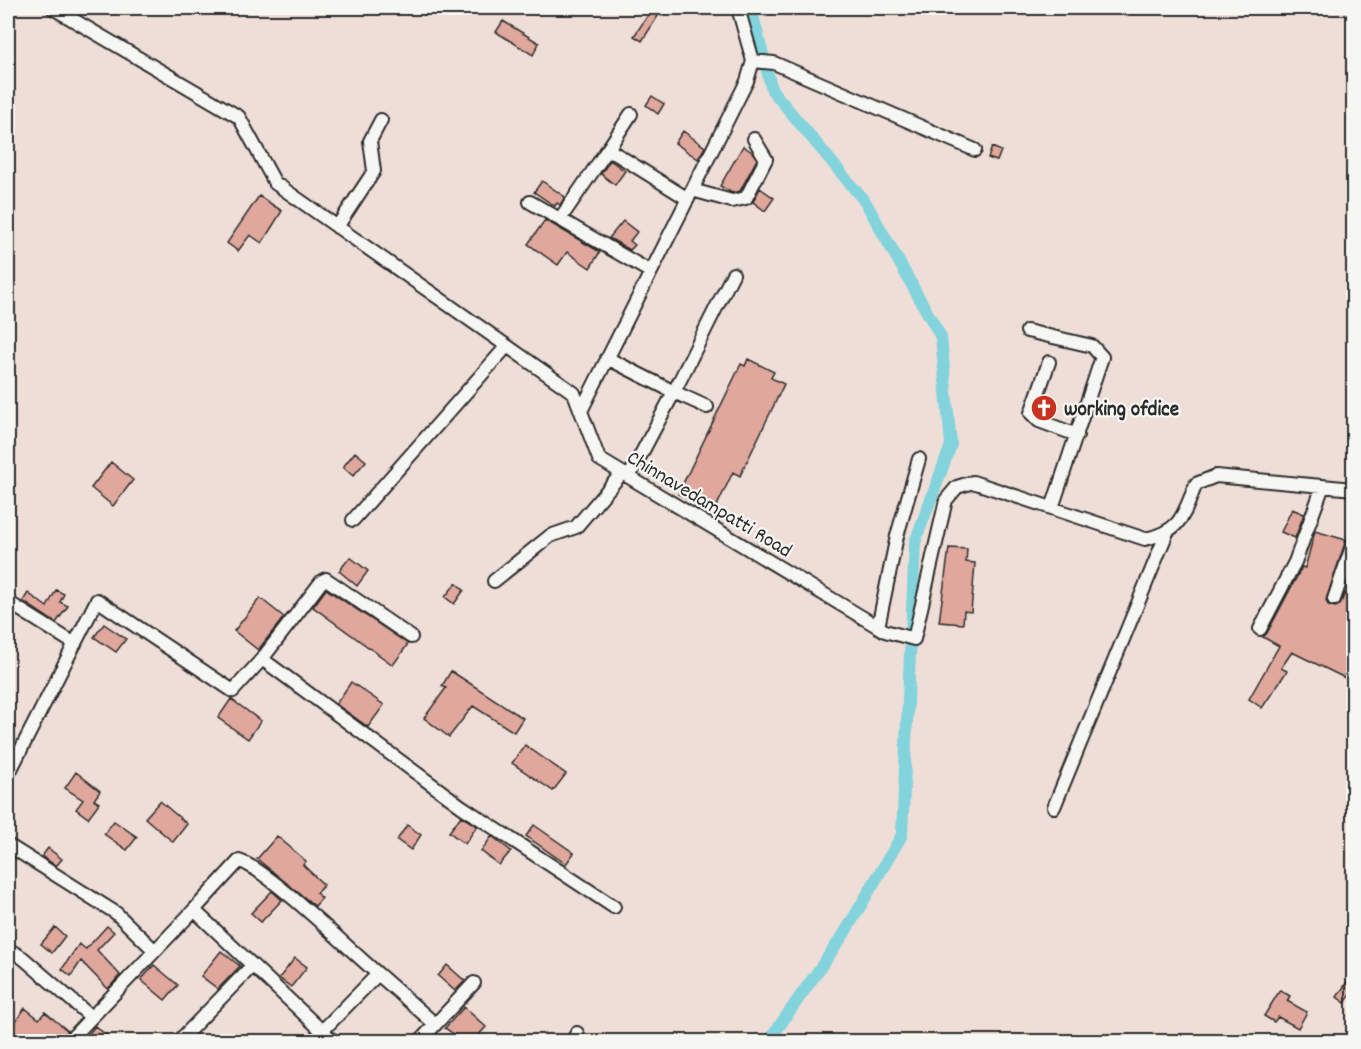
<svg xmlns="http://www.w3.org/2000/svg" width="1361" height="1049" viewBox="0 0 1361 1049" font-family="Dekko,sans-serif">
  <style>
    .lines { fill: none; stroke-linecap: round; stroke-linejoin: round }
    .canal { stroke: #82d3db; stroke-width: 12 }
    .building { fill: #e0a79c; stroke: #2b2b2b; stroke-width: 1.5 }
    .minor-casing { stroke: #2b2b2b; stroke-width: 16 }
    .minor { stroke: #f6f6f2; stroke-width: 12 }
    .labels { text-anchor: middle; stroke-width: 4.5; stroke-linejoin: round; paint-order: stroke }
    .poi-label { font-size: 21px; font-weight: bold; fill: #2b2b2b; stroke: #f6f6f2; text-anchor: start }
    .street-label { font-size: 21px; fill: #2b2b2b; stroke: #f6f6f2 }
  </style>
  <rect width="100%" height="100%" fill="#efded8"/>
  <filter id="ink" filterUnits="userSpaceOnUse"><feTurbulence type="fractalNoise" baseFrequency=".0167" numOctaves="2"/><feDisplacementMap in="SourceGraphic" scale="12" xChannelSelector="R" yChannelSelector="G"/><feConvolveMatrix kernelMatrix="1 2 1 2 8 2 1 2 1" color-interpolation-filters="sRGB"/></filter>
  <g filter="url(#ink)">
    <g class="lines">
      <path class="canal" d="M751 8 772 90 866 203 941 337 951 445 915 542 902 835 844 934 768 1042"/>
    </g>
    <path class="building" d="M651 11 658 16 642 41 634 36Z
      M503 21 539 43 533 55 496 32Z
      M652 96 664 104 658 114 646 105Z
      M683 131 705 147 698 159 675 143Z
      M743 146 752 152 757 159 740 191 732 193 720 186Z
      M992 147 1001 151 997 161 988 158Z
      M610 160 625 171 615 185 601 174Z
      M542 181 565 197 560 205 557 203 555 206 534 192Z
      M760 188 774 198 765 211 753 202Z
      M259 196 282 211 262 243 250 235 238 251 227 243Z
      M545 220 600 252 590 268 567 252 558 265 528 244Z
      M623 221 637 232 630 241 635 245 630 250 609 238Z
      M748 359 774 372 771 378 784 384 740 476 733 472 714 512 678 494 741 364 745 366Z
      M355 452 366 461 353 476 343 467Z
      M111 462 133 480 113 506 91 488Z
      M1292 509 1304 514 1295 538 1281 532Z
      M1315 531 1346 540 1326 600 1328 605 1335 607 1340 605 1345 593 1353 597V682L1292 652 1281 668 1287 671 1262 708 1249 699 1279 646 1263 637 1267 633 1302 567 1305 568Z
      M949 548 967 549 966 562 975 563 971 612 964 611 963 624 939 622Z
      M350 557 368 571 357 586 339 571Z
      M456 583 464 590 454 604 445 597Z
      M326 589 408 644 393 665 313 607Z
      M56 590 64 594 60 602 68 606 56 623 23 601 28 593 47 607Z
      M260 598 284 617 258 650 234 631Z
      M104 624 126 639 116 652 94 637Z
      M451 671 523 718 514 732 473 706 449 737 424 718 446 688 442 686Z
      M351 682 384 705 368 727 336 704Z
      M231 699 261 721 248 739 218 718Z
      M525 745 566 774 553 791 512 763Z
      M76 772 100 791 94 800 99 803 88 818 76 809 83 800 65 788Z
      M160 801 187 824 173 842 145 818Z
      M461 816 477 826 465 844 449 832Z
      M114 821 137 837 127 850 104 834Z
      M407 825 421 835 411 850 397 840Z
      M534 825 574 853 566 864 526 836Z
      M277 836 306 861 303 865 324 885 316 893 322 898 315 906 257 859Z
      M492 836 511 851 499 865 481 851Z
      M48 848 62 859 56 866 42 856Z
      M272 891 282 900 261 922 251 913Z
      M107 926 114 932 97 950 120 975 108 989 81 961 71 976 62 969 79 944 86 949Z
      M55 927 65 936 52 953 41 944Z
      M221 951 240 966 218 989 201 976Z
      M295 958 307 967 291 987 279 978Z
      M154 965 178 985 165 1000 141 980Z
      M447 965 465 981 455 991 438 976Z
      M1353 973V991L1345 1003 1337 997Z
      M1280 990 1290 996 1287 1001 1307 1012 1298 1028 1278 1017 1274 1022 1264 1016Z
      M464 1007 486 1027 473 1041H464L445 1028Z
      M25 1008 39 1019 45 1012 68 1031 60 1041H20L8 1032Z
      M95 1026 114 1041H83Z"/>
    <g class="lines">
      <defs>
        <path id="minor" d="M53 8 239 117 275 183 574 393 599 459 885 631 914 639 946 500 957 487 973 482 1145 539C1182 531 1183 515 1196 484L1216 476 1354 489
          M753 61 774 63 975 150
          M608 149 631 114
          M692 190 732 201 746 198 766 159 754 139
          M530 202 651 272
          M560 219 608 149 688 199
          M337 227 374 171 370 141 381 120
          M1027 331 1092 346 1102 357 1052 508
          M607 358 674 392 629 477
          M1049 362 1031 413 1039 421 1077 435
          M707 407 674 392 733 274
          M581 411 747 81 753 61 738 8
          M353 520 507 346
          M494 581 550 536 576 527 622 473
          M1334 599 1354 541
          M8 602 75 644
          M878 627 897 536 919 459
          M1260 629 1295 562 1323 486
          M262 659 322 581 326 579 411 637
          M8 775 97 600 233 691 262 659 461 806 614 907
          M1054 807 1166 535
          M8 845 116 913 155 951
          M8 949 23 958 91 1017
          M378 974 435 1024
          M8 1041 9 1042
          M68 1042 194 910
          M178 1042 252 966
          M312 1042 322 1031 194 910 239 861C265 867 352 952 378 974L322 1031 334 1042
          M419 1042 474 983
          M572 1042 577 1033"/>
      </defs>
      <use href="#minor" class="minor-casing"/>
      <use href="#minor" class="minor"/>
    </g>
  </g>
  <defs>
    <symbol id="church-disc" viewBox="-11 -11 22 22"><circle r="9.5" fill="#c8321e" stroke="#f6f6f2"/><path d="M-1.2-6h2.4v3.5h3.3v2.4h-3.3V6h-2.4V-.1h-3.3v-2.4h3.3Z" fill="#fff"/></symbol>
  </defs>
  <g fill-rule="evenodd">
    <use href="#church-disc" x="1029" y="393" width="30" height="30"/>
  </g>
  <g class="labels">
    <g class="poi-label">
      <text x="1064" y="415">working ofdice</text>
    </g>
    <g class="street-label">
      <text transform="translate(710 503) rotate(31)" y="7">Chinnavedampatti Road</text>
    </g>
  </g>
  <rect width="1361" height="1049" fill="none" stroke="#f6f6f2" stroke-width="30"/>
  <rect x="15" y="15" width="1331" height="1019" fill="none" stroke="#2b2b2b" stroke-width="2" filter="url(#ink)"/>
</svg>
